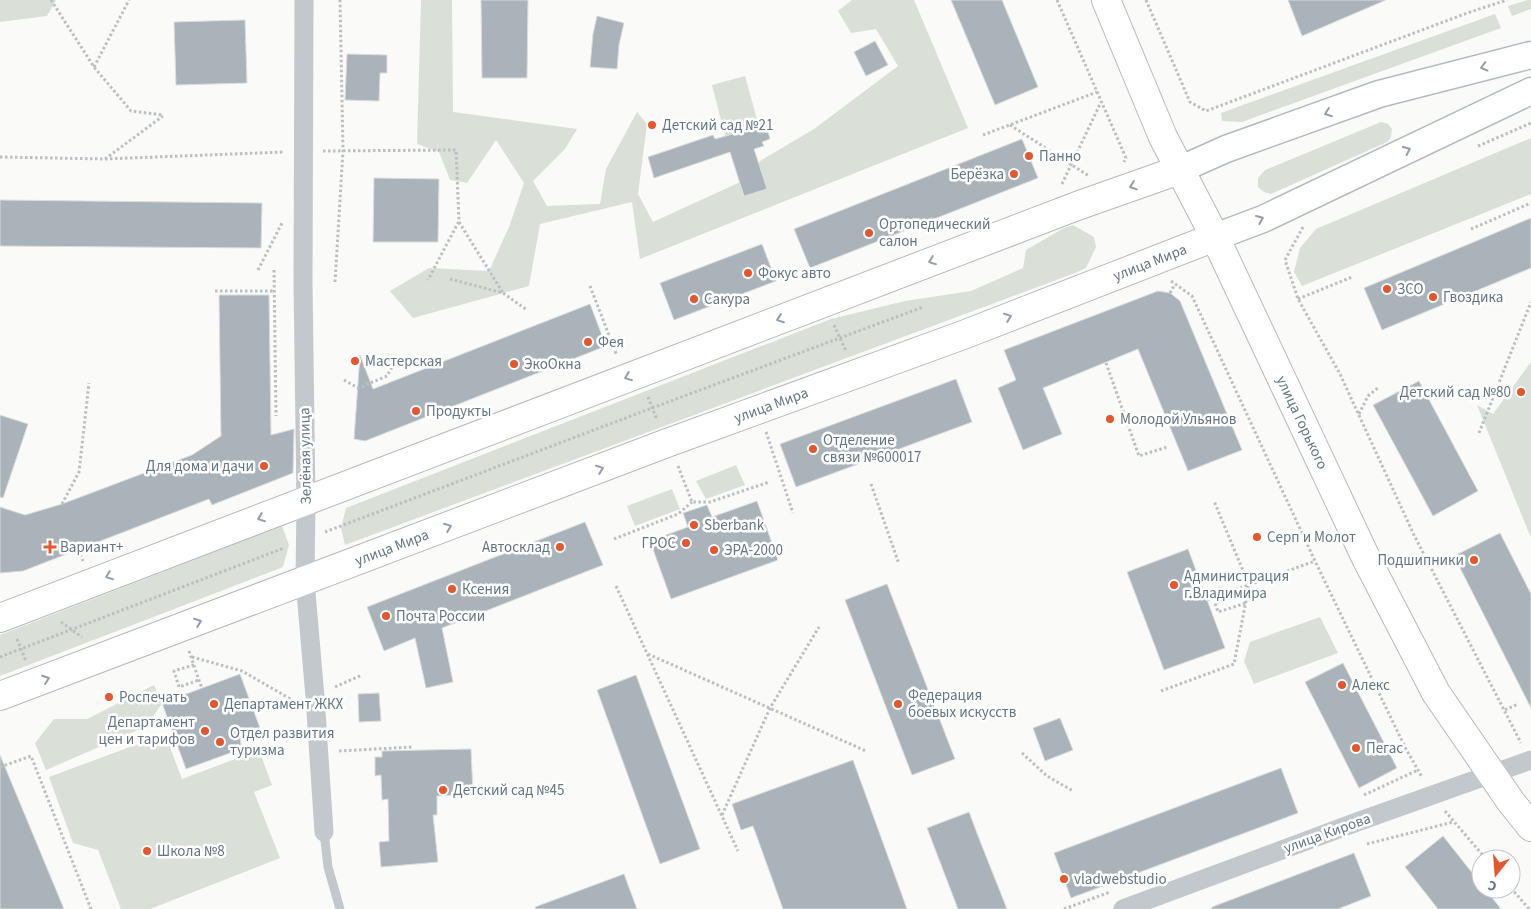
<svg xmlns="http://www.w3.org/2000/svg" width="1531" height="909" viewBox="0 0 1531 909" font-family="'Source Sans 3',sans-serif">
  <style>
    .green { fill: #dadfd7; fill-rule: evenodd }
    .building { fill: #aab3b9; stroke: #dcdcda }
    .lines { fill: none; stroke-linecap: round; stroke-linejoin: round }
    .secondary-casing { stroke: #b3babf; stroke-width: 29 }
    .primary-casing { stroke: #b5babe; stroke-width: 30 }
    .path { stroke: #bbbfc2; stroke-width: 3; stroke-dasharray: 2.5 2.5; stroke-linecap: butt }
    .service { stroke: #c3c8cc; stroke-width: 9 }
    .minor { stroke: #c3c8cc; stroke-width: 19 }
    .secondary { stroke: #fff; stroke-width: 26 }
    .primary { stroke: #fff; stroke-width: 28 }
    .oneway { stroke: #939fa8 }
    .poi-dot { fill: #e4572e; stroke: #fff; stroke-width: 2 }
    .labels { text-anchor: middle; stroke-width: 5; stroke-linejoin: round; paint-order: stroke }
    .poi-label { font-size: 15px; fill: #657683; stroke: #fff; text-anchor: start }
    .street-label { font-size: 15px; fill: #657683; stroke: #fff }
  </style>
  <rect width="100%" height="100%" fill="#fafaf8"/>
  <path class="green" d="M0 0H56L47 16 0 22Z
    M421 0H452L453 112 577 129 565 149 533 181 547 206 600 204 606 169 637 112 647 124 638 194 653 222 749 178 760 161 814 129 898 66 876 29 851 33 838 11 852 0H914L968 128 640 259 632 202 540 224 529 286 413 318 390 291 429 268 489 271 509 227 524 183 496 140 467 183 450 180 439 152 417 144ZM763 177 767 189 743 196 740 184Z
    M1528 0H1531V9L1512 16 1508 6Z
    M1495 14 1501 28 1242 122 1222 121 1221 113Z
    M745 76 759 127 725 136 712 85Z
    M1381 122 1388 124 1392 129 1391 137 1387 142 1271 194 1264 192 1258 187V178L1265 170Z
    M1531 138V194L1302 286 1294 272 1300 248 1316 229Z
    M1073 225 1094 237 1096 247 1086 268 1075 273 345 545 341 528 346 508 831 319 905 301 971 291 1023 268 1026 250 1062 229Z
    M1531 362V538L1477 405 1493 414Z
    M736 465 745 485 706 499 696 481Z
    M672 489 680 509 635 526 627 506Z
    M282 526 289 545 283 567 0 676V635Z
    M1320 617 1338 653 1254 684 1244 661 1250 642Z
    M154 685 162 703 147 726 46 770 35 743 54 719H87Z
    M165 734 182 779 259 750 272 785 254 792 280 858 150 909H121L98 850 73 843 49 777Z"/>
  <path class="building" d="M481 0H528L527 78H482Z
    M951 0H1002L1038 87 995 105Z
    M1288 0H1386L1302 36Z
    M597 16 624 23 619 45 617 69 590 67 593 34Z
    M245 20 247 83 176 85 174 22Z
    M875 41 888 65 866 76 854 52Z
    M347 54 387 55V73H380L379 101 345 100Z
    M766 125 770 139 762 142 764 146 754 149 767 189 744 196 730 152 654 178 648 157 713 135 715 139Z
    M1022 139 1038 178 810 268 794 229Z
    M374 178 439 179 438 242H373Z
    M0 200 262 203 261 248 0 246Z
    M1531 218V268L1382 330 1364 288Z
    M762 244 776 281 674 320 660 283Z
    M1158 291 1170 293 1180 301 1242 450 1188 471 1138 349 1043 388 1062 434 1023 450 998 388 1016 380 1004 350Z
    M219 295H269L271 435 294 429 293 473 212 505 209 499 23 571 0 573V507L25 515 62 504 192 455 221 436Z
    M590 304 606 346 365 441 354 439 360 355 373 389Z
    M956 379 972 422 796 487 780 444Z
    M1419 381 1478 491 1433 516 1373 405Z
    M0 415 28 424 3 498 0 497Z
    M757 501 778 560 671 599 650 541 688 527 683 513 707 505 712 517Z
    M585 522 603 565 442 628 453 682 426 688 415 638 384 651 367 607Z
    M1500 533 1531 594V708L1454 556Z
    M1188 549 1225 648 1164 670 1127 572Z
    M887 584 955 759 912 775 845 600Z
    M1343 663 1397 768 1359 788 1305 682Z
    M240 674 260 728 240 729 241 749 186 769 162 703Z
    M636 675 700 849 660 864 597 690Z
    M379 693 381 721 359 722 358 694Z
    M1060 718 1073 750 1045 761 1033 728Z
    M471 749 473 794 437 796V815H433L438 862 381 867 379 842 389 841 388 799 382 800 381 775 375 776V757H382V751Z
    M0 755 64 909H0Z
    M853 760 907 909H783L753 826 741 830 732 804Z
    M1281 768 1298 813 1071 898 1054 853Z
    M969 812 978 836 1007 909H958L927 828Z
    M1443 836 1481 884V889H1485L1501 909H1438L1405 867Z
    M1354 853 1371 896 1338 909H1212V907Z
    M624 874 637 909H536L535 907Z"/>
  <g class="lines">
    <defs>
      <path id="secondary" d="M1179 170 1226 149 1379 94 1531 55
        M1215 237 1263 219 1531 91"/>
      <g id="primary">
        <path id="s1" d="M1106 0 1163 137 1215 237 1366 558 1436 693 1511 802 1531 827"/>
        <path d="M0 618 1077 206 1179 170"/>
        <path id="s2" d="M0 696 667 443 963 335 1215 237"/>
      </g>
    </defs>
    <use href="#secondary" class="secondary-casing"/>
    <use href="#primary" class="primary-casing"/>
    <path class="path" d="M51 0 94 67 131 111 163 115
      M1057 0 1126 158 1124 162
      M1146 0 1190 102 1206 111 1470 12 1507 0
      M94 67 129 0
      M1010 125 1089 176
      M983 135 1097 92
      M1478 146 1531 123
      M323 151 456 150 459 221 428 280
      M0 157 105 159 163 116
      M105 159 284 152
      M1062 184 1101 102
      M459 222 503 293
      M1303 227 1285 260 1298 299 1340 374 1414 535 1521 743
      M1471 229 1531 203
      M258 270 282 223
      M274 270 276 416
      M450 279 503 293 527 310
      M1171 281 1192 296 1315 561 1406 749 1422 777
      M335 282 343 151 340 0
      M590 286 617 356
      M215 291H275
      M1170 293 1175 284
      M1298 299 1352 277
      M834 325 846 351
      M1106 363 1139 456 1167 447
      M344 380 358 388 387 376 396 360
      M648 397 657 420
      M1359 414 1368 396 1379 387
      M766 432 793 513
      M1479 433 1531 302
      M678 466 692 502H710L769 482
      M871 484 899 564
      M62 504 79 472 89 383
      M325 532 652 408 923 307
      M614 539 678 514 692 502
      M78 550 83 561
      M616 586 738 851
      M1220 587 1225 600 1215 603 1218 612 1246 603
      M1207 600 1315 561
      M61 622 82 637
      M17 639 26 661
      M189 651 202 689
      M648 654 866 751
      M0 657 284 548
      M192 657 242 671 294 701
      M194 665 174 671 179 687 199 680
      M335 687 362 675
      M1161 691 1234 664 1249 585 1214 501
      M1505 710 1518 704
      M339 751 412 747
      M1022 753 1047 776 1073 791
      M0 767 31 756 91 909
      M1364 795 1418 770
      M1445 811 1486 859
      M722 815 770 708 819 627
      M1367 844 1453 822
      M1511 888 1529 909
      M1064 909 1110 892"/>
    <path class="service" d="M324 832 328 867 340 909"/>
    <path class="minor" d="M304 0 303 283 306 501 305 581 315 697 324 832
      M1123 909 1357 822 1531 760"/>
    <use href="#secondary" class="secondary"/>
    <use href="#primary" class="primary"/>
  </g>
  <defs><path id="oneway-chevron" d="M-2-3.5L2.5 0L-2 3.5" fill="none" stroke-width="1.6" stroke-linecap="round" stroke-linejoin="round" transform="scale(1.25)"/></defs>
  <g class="oneway">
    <use href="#oneway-chevron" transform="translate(1484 67) rotate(166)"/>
    <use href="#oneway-chevron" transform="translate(1328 113) rotate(160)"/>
    <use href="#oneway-chevron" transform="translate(1407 150) rotate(-25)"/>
    <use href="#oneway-chevron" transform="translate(1133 186) rotate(161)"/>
    <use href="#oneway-chevron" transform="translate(1260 219) rotate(-23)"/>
    <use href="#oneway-chevron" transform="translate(932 261) rotate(159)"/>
    <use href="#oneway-chevron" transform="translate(1008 317) rotate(-21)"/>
    <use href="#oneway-chevron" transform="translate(780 319) rotate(159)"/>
    <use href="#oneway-chevron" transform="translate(628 377) rotate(159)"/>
    <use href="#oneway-chevron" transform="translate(600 469) rotate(-21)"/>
    <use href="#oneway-chevron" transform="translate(261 518) rotate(159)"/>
    <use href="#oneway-chevron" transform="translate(448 527) rotate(-21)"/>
    <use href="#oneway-chevron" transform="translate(109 576) rotate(159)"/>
    <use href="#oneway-chevron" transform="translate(198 622) rotate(-21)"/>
    <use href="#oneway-chevron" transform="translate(46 679) rotate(-20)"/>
  </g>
  <g class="poi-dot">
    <circle cx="652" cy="125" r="5"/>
    <circle cx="1029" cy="156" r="5"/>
    <circle cx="1014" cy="174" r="5"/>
    <circle cx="869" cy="233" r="5"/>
    <circle cx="748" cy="273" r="5"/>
    <circle cx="1387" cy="289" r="5"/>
    <circle cx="1433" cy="297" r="5"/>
    <circle cx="694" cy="299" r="5"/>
    <circle cx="588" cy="342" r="5"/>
    <circle cx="355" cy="361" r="5"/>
    <circle cx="514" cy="364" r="5"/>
    <circle cx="1521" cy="392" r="5"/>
    <circle cx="416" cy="411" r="5"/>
    <circle cx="1110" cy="419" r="5"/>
    <circle cx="813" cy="449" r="5"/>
    <circle cx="264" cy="466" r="5"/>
    <circle cx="694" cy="525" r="5"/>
    <circle cx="1257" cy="537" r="5"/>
    <circle cx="686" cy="543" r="5"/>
    <path d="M47.5 539.5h5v5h5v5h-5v5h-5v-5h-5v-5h5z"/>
    <circle cx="560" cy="547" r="5"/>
    <circle cx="714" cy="550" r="5"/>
    <circle cx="1474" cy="560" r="5"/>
    <circle cx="1174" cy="585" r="5"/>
    <circle cx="452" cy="589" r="5"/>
    <circle cx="386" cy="616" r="5"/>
    <circle cx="1342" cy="685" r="5"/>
    <circle cx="109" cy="697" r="5"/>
    <circle cx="214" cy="704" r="5"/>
    <circle cx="898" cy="704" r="5"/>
    <circle cx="205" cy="731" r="5"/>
    <circle cx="220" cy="742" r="5"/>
    <circle cx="1356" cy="748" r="5"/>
    <circle cx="443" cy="790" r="5"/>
    <circle cx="147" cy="851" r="5"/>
    <circle cx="1064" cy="879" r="5"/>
  </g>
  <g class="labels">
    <g class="poi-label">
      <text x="662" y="130">Детский сад №21</text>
      <text x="1039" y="161">Панно</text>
      <text x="1004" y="179" text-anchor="end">Берёзка</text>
      <text x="879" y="229">Ортопедический<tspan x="879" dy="17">салон</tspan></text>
      <text x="758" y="278">Фокус авто</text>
      <text x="1397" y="294">ЗСО</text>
      <text x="1443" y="302">Гвоздика</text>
      <text x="704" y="304">Сакура</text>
      <text x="598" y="347">Фея</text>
      <text x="365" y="366">Мастерская</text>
      <text x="524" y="369">ЭкоОкна</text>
      <text x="1511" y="397" text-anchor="end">Детский сад №80</text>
      <text x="426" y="416">Продукты</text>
      <text x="1120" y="424">Молодой Ульянов</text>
      <text x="823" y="445">Отделение<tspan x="823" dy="17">связи №600017</tspan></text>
      <text x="254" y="471" text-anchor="end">Для дома и дачи</text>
      <text x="704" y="530">Sberbank</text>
      <text x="1267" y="542">Серп и Молот</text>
      <text x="676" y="548" text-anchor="end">ГРОС</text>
      <text x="60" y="552">Вариант+</text>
      <text x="550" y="552" text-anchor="end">Автосклад</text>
      <text x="724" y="555">ЭРА-2000</text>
      <text x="1464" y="565" text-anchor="end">Подшипники</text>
      <text x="1184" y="581">Администрация<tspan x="1184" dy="17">г.Владимира</tspan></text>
      <text x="462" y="594">Ксения</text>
      <text x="396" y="621">Почта России</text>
      <text x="1352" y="690">Алекс</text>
      <text x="908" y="700">Федерация<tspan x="908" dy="17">боевых искусств</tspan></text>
      <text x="119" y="702">Роспечать</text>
      <text x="224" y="709">Департамент ЖКХ</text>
      <text x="195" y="727" text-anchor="end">Департамент<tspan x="195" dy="17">цен и тарифов</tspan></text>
      <text x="230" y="738">Отдел развития<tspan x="230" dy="17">туризма</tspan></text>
      <text x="1366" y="753">Пегас</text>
      <text x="453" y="795">Детский сад №45</text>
      <text x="157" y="856">Школа №8</text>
      <text x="1074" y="884">vladwebstudio</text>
    </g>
    <g class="street-label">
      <text dy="5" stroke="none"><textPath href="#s2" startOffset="1229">улица Мира</textPath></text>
      <text dy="5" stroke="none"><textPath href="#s2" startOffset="824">улица Мира</textPath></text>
      <text dy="5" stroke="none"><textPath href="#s1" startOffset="466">улица Горького</textPath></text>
      <text transform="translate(305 456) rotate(-91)" y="5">Зелёная улица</text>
      <text dy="5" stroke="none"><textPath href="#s2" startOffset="419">улица Мира</textPath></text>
      <text transform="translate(1327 833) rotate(-20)" y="5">улица Кирова</text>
    </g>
  </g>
  <g transform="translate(1496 874) rotate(197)"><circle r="24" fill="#ffffff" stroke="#c1c8cd"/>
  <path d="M0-4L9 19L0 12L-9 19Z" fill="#e4572e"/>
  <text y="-8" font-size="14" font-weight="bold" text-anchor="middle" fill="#657683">С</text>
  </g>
</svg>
